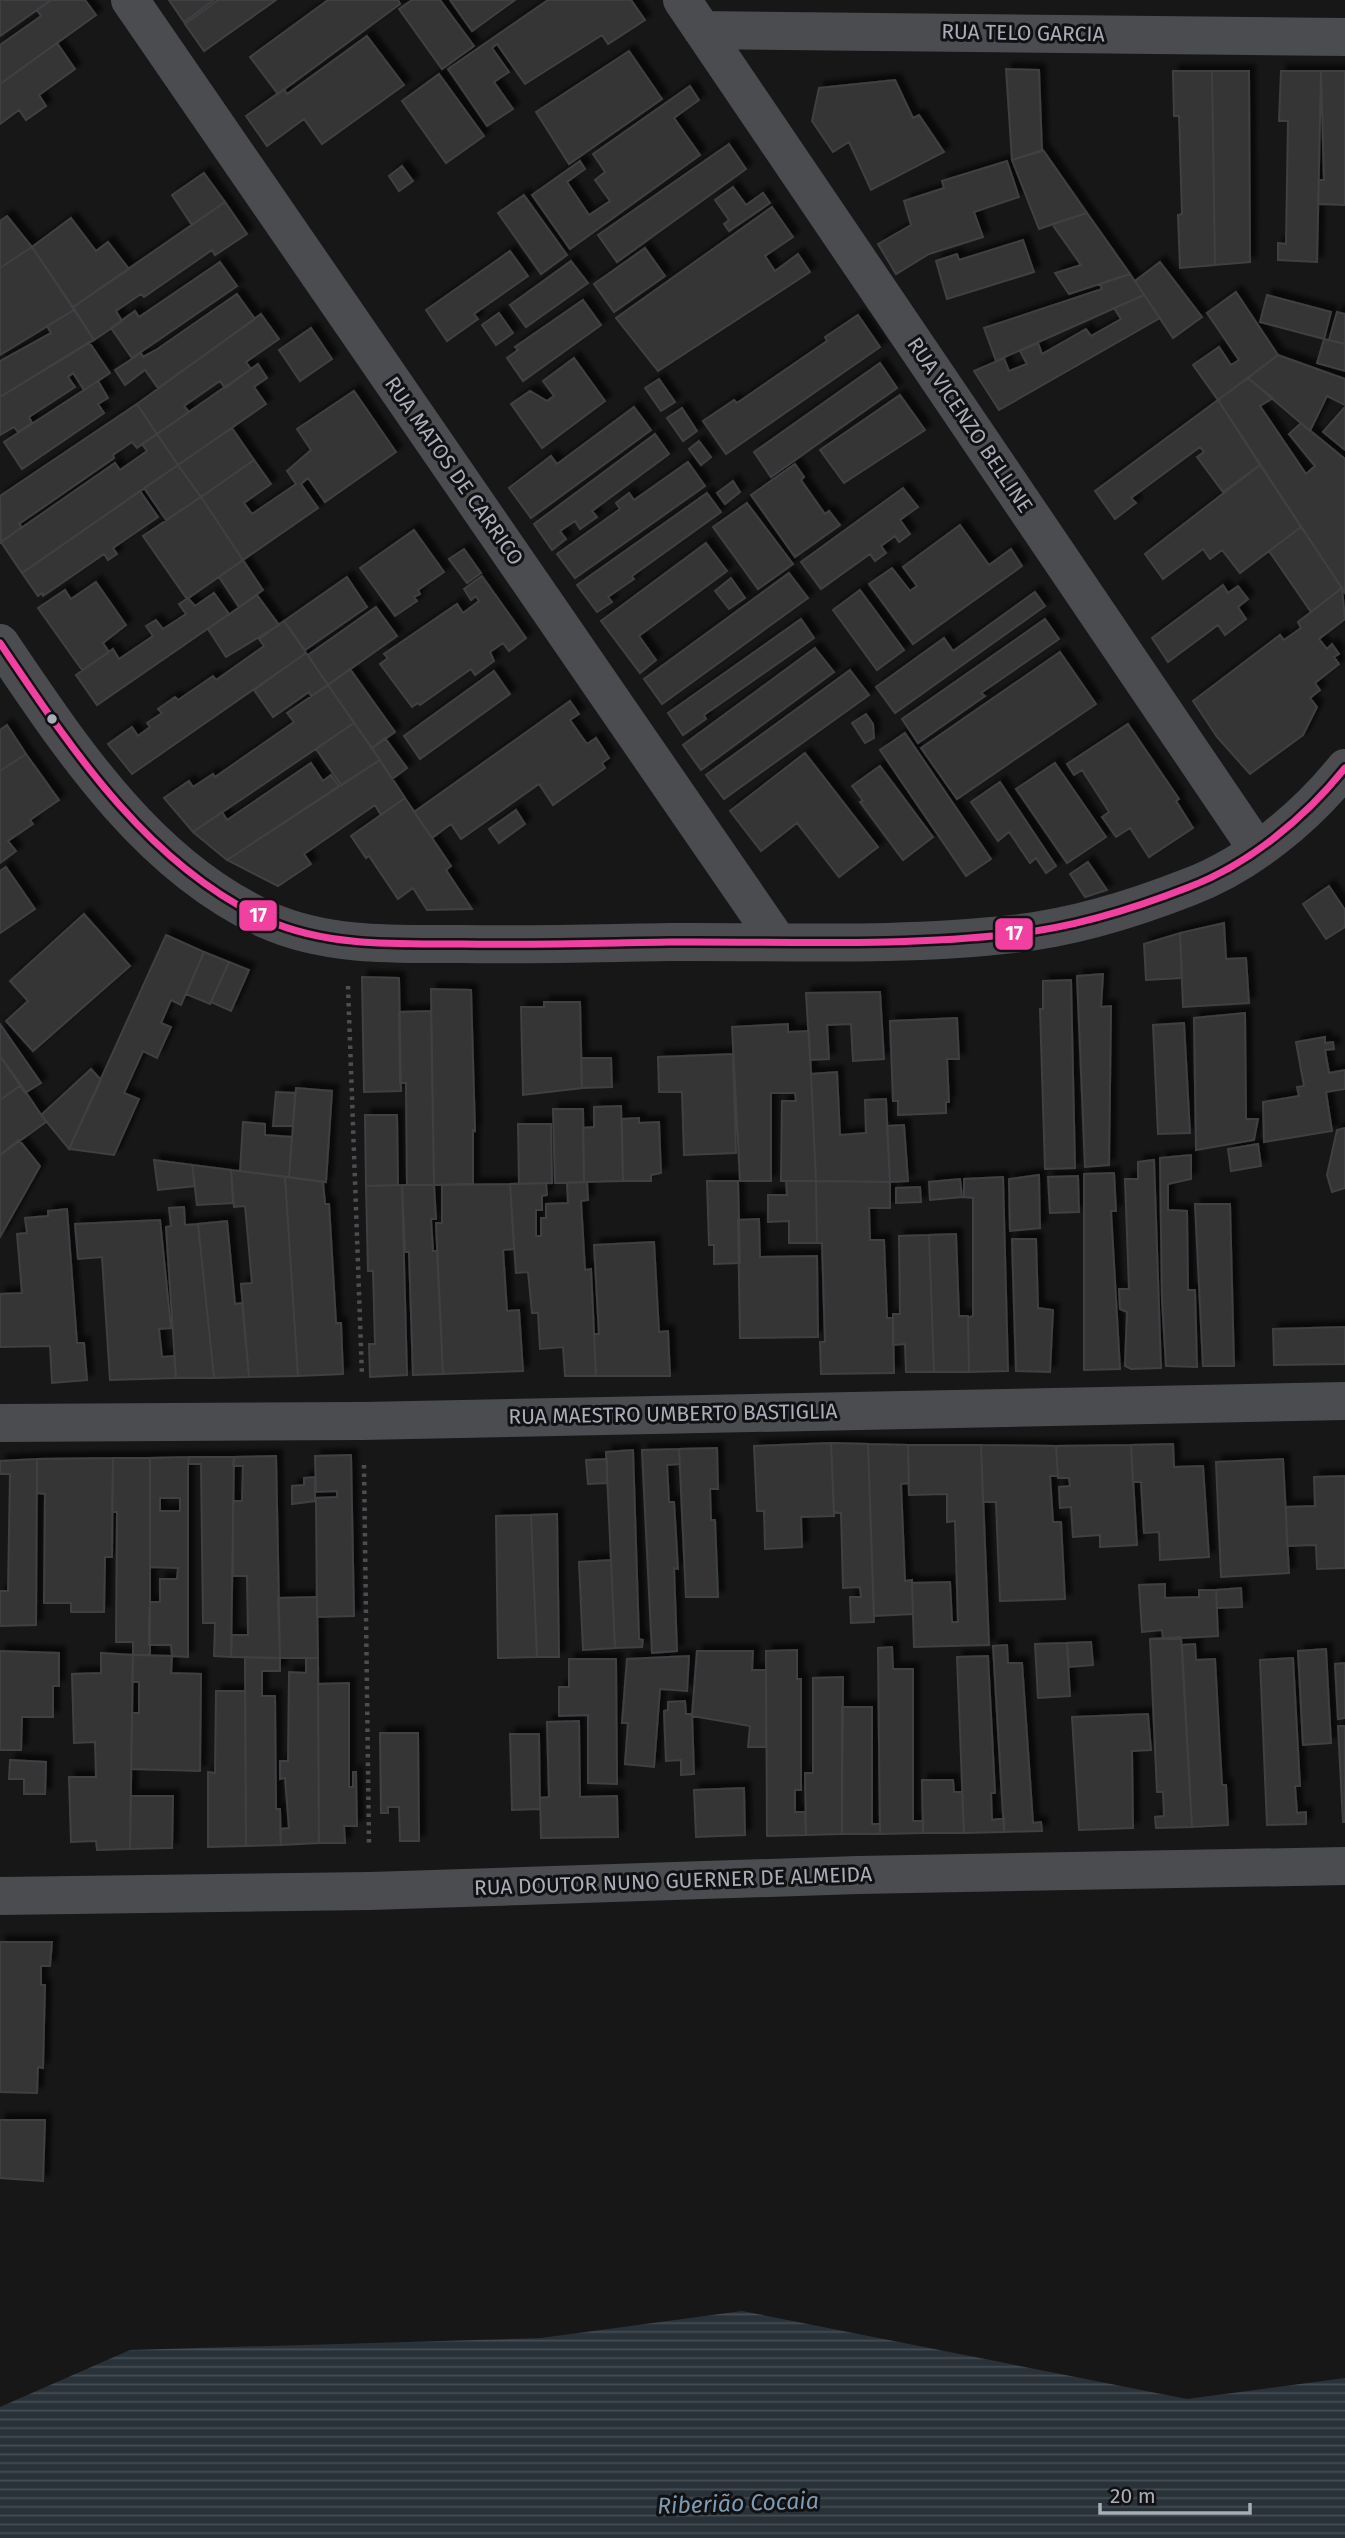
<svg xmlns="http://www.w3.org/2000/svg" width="1345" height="2538" viewBox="0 0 1345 2538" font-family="'Fira Sans',sans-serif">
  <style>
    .water { fill: url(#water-rules) }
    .building { fill: #353536; stroke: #3f4043; stroke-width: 2; fill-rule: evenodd; filter: url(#shadow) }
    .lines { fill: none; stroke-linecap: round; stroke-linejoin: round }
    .path { stroke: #4d4e52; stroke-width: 4.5; stroke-dasharray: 3.5 5; stroke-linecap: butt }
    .street { stroke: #4b4c50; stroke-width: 38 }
    .bus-1-casing { stroke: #111113; stroke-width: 12 }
    .bus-1 { stroke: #f240a1; stroke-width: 7 }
    .bus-dot { fill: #a8adb8; stroke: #111113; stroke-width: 2.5 }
    .labels { text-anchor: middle; stroke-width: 6; stroke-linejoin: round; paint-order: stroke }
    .street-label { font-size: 21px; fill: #a8adb8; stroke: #111113 }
    .water-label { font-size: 23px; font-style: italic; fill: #7f9bb3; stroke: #111113 }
    .line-badge { stroke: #111113; stroke-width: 2.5 }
    .badge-label { font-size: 19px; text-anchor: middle; font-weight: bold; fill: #fff }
  </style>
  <defs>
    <pattern id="water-rules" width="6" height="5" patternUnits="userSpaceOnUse" patternTransform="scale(1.75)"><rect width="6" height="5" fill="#2a3239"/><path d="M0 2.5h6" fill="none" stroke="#464d54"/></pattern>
    <filter id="shadow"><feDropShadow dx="6" dy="-6" stdDeviation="2" flood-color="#0009"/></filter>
  </defs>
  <rect width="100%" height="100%" fill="#171717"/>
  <path class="water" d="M742 2311 1187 2399 1345 2378V2538H0V2407L130 2350 541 2338Z"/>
  <path class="building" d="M0 0H51L0 36Z
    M51 0H85L96 15 0 84V45L41 16 37 10Z
    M169 0H214L184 22Z
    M218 0H276L204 51 185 24Z
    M328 0H398L400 4 278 94 250 57Z
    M412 0H440L474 46 442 69 399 9Z
    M450 0H515L472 31Z
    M548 0H631L645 20 608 44 602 35 525 84 497 44 492 48 509 72 494 82 513 109 487 126 448 69Z
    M367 36 404 85 322 144 304 119 267 146 246 116 284 89 287 94Z
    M57 43 75 69 39 95 46 106 26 120 19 110 0 124V84Z
    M629 51 662 99 569 164 536 112Z
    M1006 69 1039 70 1042 151 1012 160Z
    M1173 71H1212L1215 265 1180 268 1178 215 1182 214 1179 116H1174Z
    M1212 71H1249L1250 262 1215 265Z
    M1281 71H1321L1317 262 1278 260V243L1286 244 1288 121H1279Z
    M1321 71H1345V205L1318 204 1319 180H1324Z
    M439 74 484 136 446 163 402 101Z
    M895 80 913 118 919 115 944 152 871 190 849 142 833 152 812 121 819 88Z
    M690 86 699 100 674 118 700 155 570 249 532 195 580 161 585 169 567 182 589 215 610 201 595 180 605 172 593 154Z
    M729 144 746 169 617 262 598 235Z
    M1043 150 1087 213 1039 229 1012 160Z
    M1007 161 1019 197 974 212 983 237 929 254 896 274 878 244 911 225 904 201 944 188 942 181Z
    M402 166 413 181 399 191 389 176Z
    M204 173 225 202 192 225 172 195Z
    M733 187 746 205 763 193 770 203 729 231 724 224 729 220 715 200Z
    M524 195 567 255 541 274 498 213Z
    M225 202 247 234 215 255 212 250 144 297 141 294 116 311 122 321 94 340 73 307Z
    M772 207 793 237 765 256 775 271 798 254 810 272 658 371 616 318Z
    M1087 213 1130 274 1069 294 1055 273 1081 265 1052 224Z
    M7 216 32 247 0 268V221Z
    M71 218 96 251 108 242 129 269 73 307 32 247Z
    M1023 240 1034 272 947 299 936 261 957 254 959 260Z
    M32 247 74 310 0 355V268Z
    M645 248 665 276 614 312 594 284Z
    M510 251 528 276 474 314 478 319 447 341 426 310Z
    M571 261 588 283 526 327 510 305Z
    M220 262 237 286 132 358 111 328 135 311 139 317Z
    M1160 262 1202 317 1173 338 1135 281Z
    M1130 274 1144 295 996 361 984 328 1102 289 1100 284Z
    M1236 292 1278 355 1218 400 1193 365 1219 347 1231 365 1239 360 1207 313Z
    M237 294 255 319 158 388 145 370 125 385 115 370 141 353 143 357 156 350Z
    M1144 295 1160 318 999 410 974 371 1004 358 1009 371 1027 364 1020 351 1038 343 1042 354 1086 329 1091 336 1121 319 1114 308Z
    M1267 295 1331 312 1324 339 1260 322Z
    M583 300 601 325 523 381 507 358 518 350 515 347Z
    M74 310 94 340 0 397V361L51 333 47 326Z
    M1337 312 1345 314V344L1329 340Z
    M499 313 513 333 496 345 482 325Z
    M261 314 279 339 246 362 251 369 225 388 220 381 184 406 189 412 157 434 137 404Z
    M858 315 880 347 726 454 703 421 734 400 737 403 827 341 825 337Z
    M311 328 332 359 300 381 279 350Z
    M1324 339 1345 344V371L1317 363Z
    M89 342 110 373 84 390 73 373 68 377 75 387 29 417 32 423 18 432 14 427 0 435V397Z
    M1278 355 1345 379V405L1327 396 1310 431 1248 378Z
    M574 358 605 401 542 448 511 404 530 391 547 401 554 396 543 381Z
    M880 363 897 388 771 477 754 452Z
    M258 364 267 378 254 387 266 404 178 465 157 434Z
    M1248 378 1273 398 1260 406 1306 474 1315 466 1289 434 1301 423 1345 459V593L1218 400Z
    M659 379 675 402 661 411 645 388Z
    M98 381 108 398 98 404 104 413 22 469 4 442Z
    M354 391 396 452 325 502 308 478 301 484 318 508 243 560 201 497 254 460 271 484 244 503 252 514 296 484 287 471 311 450 297 429Z
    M900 395 925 430 844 483 820 450Z
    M1218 400 1260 465 1223 492 1197 457 1204 452 1200 447 1131 498 1136 503 1115 519 1095 491Z
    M137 404 157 434 137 448 132 442 113 455 114 458 19 524 22 527 1 542 0 496Z
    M634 407 651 430 531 518 509 488 551 456 557 464Z
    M1345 407V450L1323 432Z
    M682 408 697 431 683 441 667 418Z
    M232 428 254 460 201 497 178 465Z
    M157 434 178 465 22 573 1 542 115 463 120 470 147 451 142 444Z
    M655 434 669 454 592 511 597 517 580 529 575 521 560 531 566 539 552 550 534 524Z
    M699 441 711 457 701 465 689 449Z
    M688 462 705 486 575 578 557 554 620 509 616 503 629 493 634 500Z
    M795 464 804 477 801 480 825 514 829 511 840 525 795 557 751 495Z
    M178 465 201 497 166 520 144 488Z
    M1260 465 1301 527 1240 573 1222 550 1210 559 1203 549 1163 579 1145 554Z
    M733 481 740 492 725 504 717 493Z
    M903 488 918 507 900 520 910 534 899 542 895 536 881 546 886 553 875 561 870 554 821 589 801 562Z
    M140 491 158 517 113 548 117 554 108 560 104 554 43 596 42 593 38 596 22 573Z
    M707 493 721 512 632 576 634 579 608 597 612 602 597 612 577 585Z
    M201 497 243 560 187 599 143 536Z
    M747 503 793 564 758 589 713 527Z
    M960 525 989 565 1011 549 1022 566 913 644 869 584 892 568 910 591 917 586 903 567Z
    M1301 527 1342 588 1311 612 1269 551Z
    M414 530 444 572 418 590 420 594 414 597 417 601 395 616 360 568Z
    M706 543 727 571 639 636 656 660 640 673 601 621Z
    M464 549 481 573 467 583 449 559Z
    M243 560 263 590 239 607 219 577Z
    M789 573 808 598 662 704 644 679Z
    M482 576 526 638 509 651 503 643 490 652 494 661 475 675 471 669 420 705 418 703 412 707 380 664 388 658 384 654 457 604 463 613 479 601 476 596 471 600 464 589Z
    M347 577 367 607 305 650 284 621Z
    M731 578 745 598 729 609 715 591Z
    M96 582 126 625 103 643 109 652 82 670 38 608 65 590 71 599Z
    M1223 585 1228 593 1238 586 1248 599 1238 607 1246 619 1225 635 1218 625 1168 662 1152 638Z
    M1342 588 1345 619 1319 639 1327 649 1332 644 1339 654 1334 657 1339 664 1315 683 1320 690 1310 698 1317 707 1303 735 1250 774 1217 737 1193 701 1280 635 1284 640 1301 628 1298 622Z
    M860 590 904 650 877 670 833 610Z
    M1035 592 1045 606 895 713 876 687 944 638 953 651Z
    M214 593 229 614 97 705 76 675 113 649 119 659 153 636 146 626 156 620 163 629 186 614 179 604 188 598 195 606Z
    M257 595 279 625 226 657 208 629Z
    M376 607 397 636 328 685 308 655Z
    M801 619 814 638 704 715 706 719 683 735 668 713Z
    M1045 619 1059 639 981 693 985 696 918 743 902 719Z
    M284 621 306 653 132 774 108 744 132 727 138 736 150 727 147 723 162 713 158 709 175 697 178 700 213 676 216 680 264 646 259 639Z
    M815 648 834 672 701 770 683 745Z
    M1060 652 1096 704 957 799 921 748Z
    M306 653 328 685 311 696 309 692 273 717 254 690Z
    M350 669 395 732 372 748 328 685Z
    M850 670 869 695 724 799 706 775Z
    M494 671 510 694 420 759 404 736Z
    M328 685 354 723 193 832 164 798 189 781 193 787 213 774 215 777 294 722 287 713Z
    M570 701 579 714 570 720 587 744 596 738 609 758 602 763 605 768 553 805 539 784 461 839 451 824 432 838 414 812Z
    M866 714 873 724 874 738 865 743 852 723Z
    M354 723 380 760 341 785 316 749Z
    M1128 724 1179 799 1176 801 1193 828 1149 857 1130 828 1116 837 1102 817 1109 812 1082 770 1074 775 1067 764Z
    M7 725 26 754 0 771V730Z
    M905 733 991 859 966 876 880 750Z
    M385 738 407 768 392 779 372 748Z
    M805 753 878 847 839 877 797 823 761 851 730 811Z
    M26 754 59 800 30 820 33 824 8 841 16 851 0 863V771Z
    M380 760 405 798 381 815 375 805 304 854 311 864 278 886 227 860Z
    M311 763 323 781 331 775 339 786 227 860 193 832 222 812 227 820Z
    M1055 763 1106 837 1067 863 1016 789Z
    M880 766 933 837 903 860 860 802 863 801 852 786Z
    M1000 782 1056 866 1046 873 1036 858 1030 863 1009 832 998 841 971 802Z
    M405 798 451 866 446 870 472 909 427 910 413 888 398 899 369 856 366 858 351 836Z
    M516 810 525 824 499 843 489 829Z
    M1088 862 1107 890 1085 897 1070 874Z
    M6 867 35 909 0 933V871Z
    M1329 886 1345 910V927L1326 939 1303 904Z
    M84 914 130 966 33 1051 6 1021 28 1001 10 981Z
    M1224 923 1226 959 1246 958 1249 1003 1183 1007 1180 933Z
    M1180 933 1182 978 1146 980 1144 944Z
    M166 935 204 952 181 1005 171 1000 161 1023 171 1027 157 1058 143 1051 124 1093 139 1099 114 1155 69 1149Z
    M204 952 229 962 210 1004 186 994Z
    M229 962 249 970 231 1011 211 1002Z
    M1103 974 1101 1007 1111 1006 1109 1165 1085 1167 1077 976Z
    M362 977 399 978 401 1091 364 1092Z
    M1071 980 1075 1168 1045 1169 1040 1009H1043V981Z
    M431 989 471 990 475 1131 473 1130V1184L434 1185Z
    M880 992 884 1059 853 1061 851 1024 827 1025 829 1059 810 1060 806 993Z
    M544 1002H580L582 1088 523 1095 521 1007H544Z
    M431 1011 434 1185H407L406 1083H400L399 1012Z
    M1245 1013 1246 1119H1258L1254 1140 1196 1150 1194 1018Z
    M957 1018 959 1059H947L949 1102H946V1113L898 1115V1101H893L890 1021Z
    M1184 1023 1190 1133 1158 1134 1153 1025Z
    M0 1024 41 1083 25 1093 0 1056Z
    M788 1024V1032L809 1031 816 1181H781L782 1101H796L795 1093H771V1181H740L732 1027Z
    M1325 1037V1043L1333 1042 1334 1049 1325 1050 1329 1073 1345 1070V1089L1326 1092 1332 1131 1264 1142 1263 1102 1299 1096 1297 1087 1304 1086 1296 1042Z
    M733 1054 736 1153 684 1155 682 1092H659L658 1057Z
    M0 1056 21 1085 0 1100Z
    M581 1058H611L612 1087 582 1088Z
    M91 1069 101 1080 69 1149 41 1115Z
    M837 1072 840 1135 866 1133 865 1100 886 1099 890 1182 816 1181 811 1074Z
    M21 1085 46 1122 0 1155V1100Z
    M296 1088 332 1091 326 1182 289 1177Z
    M276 1092 295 1093 293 1126H273Z
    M621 1106 623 1181 584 1182 583 1128 594 1127V1107Z
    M553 1109H583L584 1182 555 1183Z
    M365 1115H397L398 1185 366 1186Z
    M639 1118V1123L659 1122 661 1173 651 1175V1181H623L622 1119Z
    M243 1122 265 1124V1135L292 1137 289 1177 240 1171Z
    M518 1124H551L552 1183 519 1184Z
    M904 1125 908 1181 890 1182 887 1126Z
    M1345 1128V1188L1332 1192 1327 1175 1337 1130Z
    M19 1140 40 1166 0 1237V1155Z
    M1258 1144 1261 1166 1231 1171 1228 1149Z
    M1191 1155V1179L1168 1184V1210L1187 1211 1188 1290H1195L1197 1367 1166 1366 1162 1299 1160 1158Z
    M154 1160 192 1165 195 1186 158 1190Z
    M1154 1160 1161 1368 1131 1369 1125 1366 1127 1312 1120 1309 1119 1289H1129L1125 1179H1138V1162Z
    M192 1165 231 1170 233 1203 197 1205Z
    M231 1170 285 1177 298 1376 249 1377 241 1284 252 1283 245 1206 234 1207Z
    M1114 1173 1116 1211H1111L1120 1369 1084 1370V1174Z
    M1039 1175 1040 1228 1010 1231 1009 1179Z
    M1078 1176 1079 1212 1050 1213 1048 1177Z
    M285 1177 323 1182 325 1204H329L336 1323H341L343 1374 298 1376Z
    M1003 1177 1008 1371 969 1372 968 1318 973 1316V1198L964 1197V1179Z
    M960 1179 962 1197 930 1200 929 1182Z
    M707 1181H738L740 1263 714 1264V1245H709Z
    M786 1181H816L817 1243H789V1221L768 1222V1195H787Z
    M816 1181 890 1182V1208H869L870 1240H884L887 1318H893L894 1373 821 1374 820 1342H825L822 1243H817Z
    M587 1182 588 1200 581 1201 585 1270 591 1269 596 1376H565L563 1347 540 1349 538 1313H532L528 1272 516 1273 510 1184 546 1183 547 1195 542 1196V1210H536V1236H541V1218H546V1204L568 1203 567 1183Z
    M510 1184 514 1249 503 1250 507 1311 519 1310 523 1371 443 1374 436 1223H442V1185Z
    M402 1185 407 1375 370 1377 369 1344H375L373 1271H368L366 1186Z
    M402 1185H434L436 1219H431L433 1251H437L443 1374 413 1375 409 1252H405Z
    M920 1187 921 1202 896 1203V1188Z
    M1195 1204H1230L1234 1366H1203Z
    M184 1207 185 1225 198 1224 214 1378H176L166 1227 171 1226 169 1208Z
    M67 1209 77 1343H84L87 1380 52 1383 50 1346 0 1347V1294L22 1293 17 1234 27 1233 25 1218 48 1216V1211Z
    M759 1219 760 1257 817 1256 818 1337 740 1338 738 1220Z
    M160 1220 171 1328 159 1329 162 1357 174 1356 176 1378 110 1380 102 1257 78 1259 75 1224Z
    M227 1221 235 1304 242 1303 249 1377 214 1378 198 1224Z
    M956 1234 959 1316H968L969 1372H934L929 1235Z
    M929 1235 934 1372H906L905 1344 893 1345V1314H900L899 1236Z
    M1012 1239H1036L1038 1308 1053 1310 1050 1372 1016 1371Z
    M654 1242 659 1332 668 1331 670 1376H596L594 1334H599L594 1245Z
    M1345 1327V1364L1274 1365 1273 1329Z
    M831 1443 868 1444 874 1622 851 1623 850 1597H861L860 1587 843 1588 841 1513 834 1512Z
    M831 1443 834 1516 801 1517 802 1547 765 1549 764 1511H757L754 1446Z
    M868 1444 908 1445 909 1483 901 1484 905 1581 912 1580 913 1614 874 1616Z
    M1173 1444 1174 1467 1203 1466 1209 1557 1160 1560 1159 1532 1144 1533 1141 1482H1133L1131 1445Z
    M908 1445H981L989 1645 914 1647 912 1583 950 1582 952 1622H958L955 1521 947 1522V1494L909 1495Z
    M981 1445 1056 1446 1058 1476H1050L1053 1522H1061L1065 1599 1000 1601 996 1502H983Z
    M1131 1445 1137 1545 1100 1547V1535L1073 1537 1071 1507 1060 1508 1059 1487 1070 1486 1069 1478H1058L1056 1446Z
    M717 1448 718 1489H710L711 1520H715L718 1597H686L679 1449Z
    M679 1449 680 1464 667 1465 669 1502H674L678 1569 674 1568 677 1651 652 1653 642 1450Z
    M633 1450 639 1639 643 1640 642 1647 615 1648 606 1452Z
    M351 1455 354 1616 317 1617 316 1498 337 1497V1491L316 1492 315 1456Z
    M276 1456 280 1658 231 1657 232 1635H248L247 1576H233V1501H242L243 1466H233L234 1457Z
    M189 1457 188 1464V1657L172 1656 171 1645H149V1622L150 1602H160V1579H177L178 1568 150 1567V1458ZM160 1498H180V1511H160Z
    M189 1457H234L231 1657 214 1656 215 1623H203L201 1464H188Z
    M113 1458H150V1655H133V1642H116L117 1512H112Z
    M113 1458 112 1557H105L104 1612H71V1603H44L45 1494 37 1493V1459Z
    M37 1459 36 1625 0 1626V1591H8L10 1474H0V1461Z
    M607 1459V1483L588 1484 586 1460Z
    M1283 1459 1289 1573 1221 1577 1216 1462Z
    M1345 1476V1568L1317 1569 1316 1545 1287 1546 1286 1507 1315 1506 1314 1477Z
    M315 1477V1501L292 1504V1486L304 1485V1478Z
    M557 1514 559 1657H537L531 1515Z
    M531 1515 537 1657 498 1658 496 1516Z
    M611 1560 615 1648 583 1650 579 1562Z
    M1165 1584V1598L1199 1597V1590H1216L1218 1636 1163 1639 1162 1630 1142 1632 1139 1585Z
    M1241 1588 1242 1607 1217 1608 1216 1590Z
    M317 1597 318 1658H280L278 1598Z
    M1181 1637 1192 1827 1156 1828 1155 1817 1164 1816 1163 1792H1157L1150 1639Z
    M1091 1642 1093 1665 1069 1667 1067 1643Z
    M1067 1643 1070 1696 1038 1698 1035 1644Z
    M1195 1644 1196 1660 1215 1659 1222 1785H1226L1228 1825 1192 1827 1182 1645Z
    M1007 1645 1008 1663H1022L1033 1823 1041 1822 1042 1831 1004 1832 993 1646Z
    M892 1647 893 1669H913V1821H923V1833L880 1834 878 1648Z
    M1326 1649 1331 1743 1303 1745 1298 1651Z
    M797 1650V1679H801V1790H795V1812H805L806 1835 767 1836 766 1651Z
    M0 1651 59 1653V1686H53V1717H22L21 1750H0Z
    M697 1651H753L752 1670H766V1747H748L750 1726 692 1716Z
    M101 1653 133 1655 130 1849 97 1850 96 1841 71 1842 69 1777H96L95 1742 74 1743 72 1674 101 1673Z
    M133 1655 172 1656 171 1673 201 1674 200 1771 131 1769 132 1713H139V1682H132Z
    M689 1656 687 1691 660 1689 654 1767 625 1764 628 1723H622L627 1659Z
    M988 1656 995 1793H991L992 1820 1004 1818V1832L964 1833 957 1657Z
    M245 1657 280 1658V1671H262V1696H275L276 1809H280L281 1845 246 1846Z
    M306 1658H318L319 1843 281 1845 280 1829 289 1828 285 1778 280 1779V1761H288L289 1672 306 1673Z
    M1293 1658 1300 1786H1295L1297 1813 1306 1812V1824L1267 1825 1260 1660Z
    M569 1659H616L617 1784 588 1783V1715L559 1716V1687H569Z
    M1345 1663V1718L1338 1719 1335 1664Z
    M843 1677 842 1834 806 1835 805 1773H813V1678Z
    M349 1683V1787H353V1772H356L357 1826H344L345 1843H319L318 1684Z
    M216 1691H245L246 1846 208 1847V1772L215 1773Z
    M685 1701 686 1714H692L694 1774 681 1775V1760L666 1761 664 1711 668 1710V1702Z
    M842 1707H872V1824H880V1834H842Z
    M1148 1714 1151 1750 1132 1751 1133 1828 1079 1830 1072 1717Z
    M579 1721 580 1797 617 1796 618 1837 541 1838 540 1798 549 1797 547 1722Z
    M1338 1726H1345V1822H1343Z
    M380 1733H418L419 1841H400L399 1807H388V1813H381Z
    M510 1734H539L540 1809 512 1810Z
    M10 1760 46 1762 45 1794H24V1779H9Z
    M922 1780H953L954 1792H962L964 1833H923Z
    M744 1788 745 1835 696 1837 694 1790Z
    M131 1796H173L172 1848 130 1849Z
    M0 1942H52L50 1966H41V1985H45L43 2068 38 2067 37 2093 0 2092Z
    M0 2120H45L43 2181 0 2178Z"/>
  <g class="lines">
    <path class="path" d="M348 986 362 1376
      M364 1465 369 1844"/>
    <path class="street" d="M130 0 778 942
      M682 0 1257 849
      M702 30 1345 37
      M0 643C71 748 148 866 267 920 327 947 398 944 463 944 531 945 600 943 669 942 782 941 899 947 1012 934 1072 928 1133 909 1189 887 1249 864 1305 818 1345 768
      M0 1423 363 1421 1345 1401
      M0 1896 370 1891 858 1875 1345 1866"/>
    <defs>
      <path id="bus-1" d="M0 643C71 748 148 866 267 920 327 947 398 944 463 944 531 945 600 943 669 942 782 941 899 947 1012 934 1072 928 1133 909 1189 887 1249 864 1305 818 1345 768"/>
    </defs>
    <use href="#bus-1" class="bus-1-casing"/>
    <use href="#bus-1" class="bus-1"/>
  </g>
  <circle class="bus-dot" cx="52" cy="719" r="6"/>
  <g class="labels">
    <g class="street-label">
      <text transform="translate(1023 33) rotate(1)" y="7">RUA TELO GARCIA</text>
      <text transform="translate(970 425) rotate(56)" y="7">RUA VICENZO BELLINE</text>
      <text transform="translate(454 471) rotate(55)" y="7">RUA MATOS DE CARRICO</text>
      <text transform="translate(673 1414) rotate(-1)" y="7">RUA MAESTRO UMBERTO BASTIGLIA</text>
      <text transform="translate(673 1881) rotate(-2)" y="7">RUA DOUTOR NUNO GUERNER DE ALMEIDA</text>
    </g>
    <g class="water-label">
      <text transform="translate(738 2503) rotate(-2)" y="8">Riberião Cocaia</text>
    </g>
  </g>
  <g class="line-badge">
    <rect x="238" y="899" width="40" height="33" rx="7" fill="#f240a1"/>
    <rect x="994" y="917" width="40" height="34" rx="7" fill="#f240a1"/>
  </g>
  <g class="badge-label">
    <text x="258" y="922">17</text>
    <text x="1014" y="940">17</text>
  </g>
  <path d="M1100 2503v10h150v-10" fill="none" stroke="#a8adb8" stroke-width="3.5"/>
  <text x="1110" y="2503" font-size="21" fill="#a8adb8" stroke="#111113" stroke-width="5" paint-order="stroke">20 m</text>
</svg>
